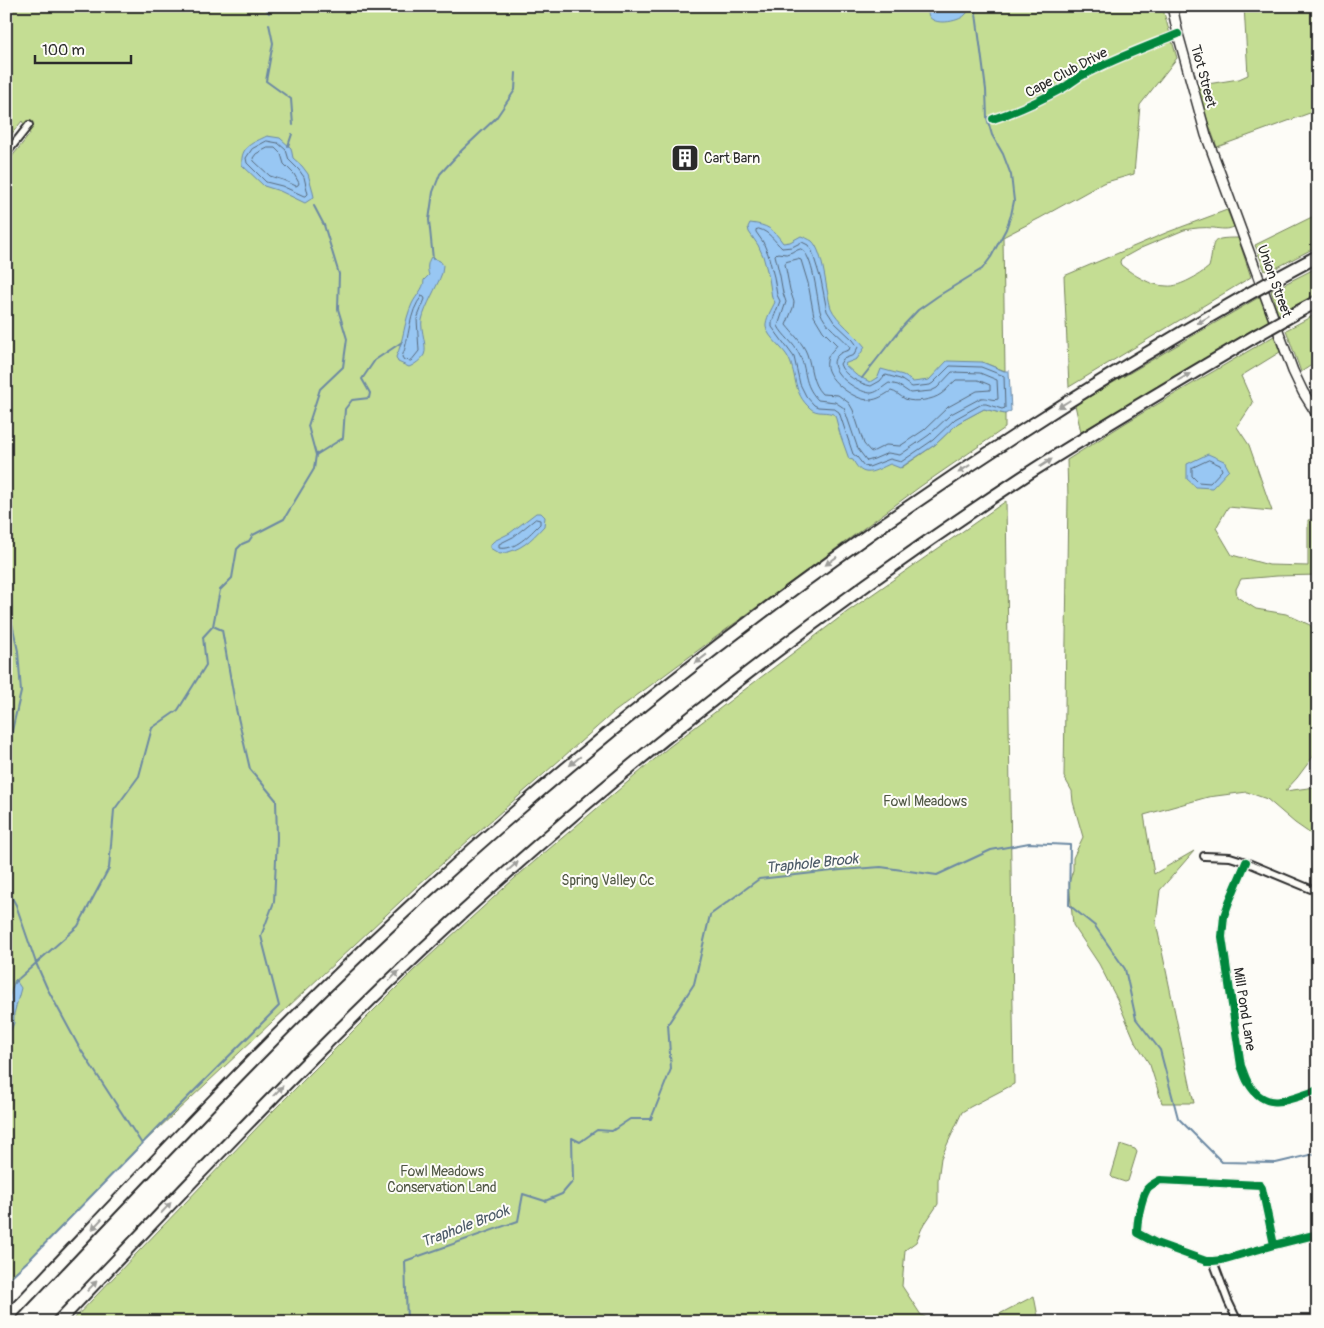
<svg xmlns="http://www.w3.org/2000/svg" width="1324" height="1328" viewBox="0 0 1324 1328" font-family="Pangolin,sans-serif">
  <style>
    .green { fill: #c4dd93; stroke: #78845f }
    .water { fill: #98c7f3; stroke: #6c89a3 }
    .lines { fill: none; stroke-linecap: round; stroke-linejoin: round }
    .shore { stroke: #57697b; stroke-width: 1 }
    .stream { stroke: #6c89a3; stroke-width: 2 }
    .minor-casing { stroke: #2b2b2b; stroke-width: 10 }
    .secondary-casing { stroke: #2b2b2b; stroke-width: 12 }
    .motorway-casing { stroke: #2b2b2b; stroke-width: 15 }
    .minor { stroke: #fdfcf7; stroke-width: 6 }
    .secondary { stroke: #fdfcf7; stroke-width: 9 }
    .motorway { stroke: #fdfcf7; stroke-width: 11 }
    .motorway-bridge-casing { stroke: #2b2b2b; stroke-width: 15; stroke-linecap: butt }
    .motorway-bridge { stroke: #fdfcf7; stroke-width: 11 }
    .cycleway-casing { stroke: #fdfcf7; stroke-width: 11 }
    .cycleway { stroke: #00873e; stroke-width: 8 }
    .oneway { fill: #9e9e9b }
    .labels { text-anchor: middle; stroke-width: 4; stroke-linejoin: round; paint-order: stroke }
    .street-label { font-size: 14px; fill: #2b2b2b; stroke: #fdfcf7 }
    .poi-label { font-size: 14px; fill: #2b2b2b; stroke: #fdfcf7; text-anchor: start }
    .park-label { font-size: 14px; fill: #515845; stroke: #fdfcf7 }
    .water-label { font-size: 15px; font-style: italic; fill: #4c5a67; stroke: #fdfcf7 }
  </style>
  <rect width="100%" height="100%" fill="#fdfcf7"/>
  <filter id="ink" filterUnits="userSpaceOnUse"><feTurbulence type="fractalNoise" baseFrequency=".02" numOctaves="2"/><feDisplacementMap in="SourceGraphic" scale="10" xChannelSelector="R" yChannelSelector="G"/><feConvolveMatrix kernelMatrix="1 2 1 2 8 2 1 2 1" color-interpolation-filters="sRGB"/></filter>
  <g filter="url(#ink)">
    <path class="green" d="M6 6H1162L1177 58 1140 105 1134 174 1103 183 1040 218 1003 237 1005 371 982 362 901 468 936 444 958 423 984 409 1005 414V428L921 486 613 713 418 885 142 1144 29 1260 6 1281V164L30 134 22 121 6 141Z
      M1244 6H1318V110L1217 147 1195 86 1239 79 1248 75Z
      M1227 210 1234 227C1227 230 1221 229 1214 228 1204 227 1194 228 1184 230L1141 248 1121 259 1120 262 1121 265C1134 275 1150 286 1167 286 1174 287 1183 283 1189 280 1197 276 1203 272 1209 267 1216 241 1206 238 1238 238L1251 277 1069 387 1064 276 1168 232Z
      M1318 214V246L1276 268 1274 266 1265 271 1255 245Z
      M1318 267V294L1278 314 1271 291Z
      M1261 296 1270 320 1081 432 1075 405Z
      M1318 313V361L1301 372 1286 330Z
      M1274 336 1280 352 1241 376 1253 403 1237 427 1249 445 1272 511 1228 507 1216 528 1232 555 1269 565 1308 566V520L1318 519V575L1277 576 1241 579 1236 589 1237 597 1256 609 1286 614 1310 625 1318 637V750L1297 778 1285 791 1316 787 1318 792V839L1295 823 1267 799 1247 792 1208 797 1144 815 1154 874 1194 851 1160 890 1156 923 1194 1103H1162L1150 1065 1135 1041 1117 999 1099 964 1073 925 1069 883 1073 870V858L1083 837 1073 802 1072 791 1064 777 1068 498 1067 460 1127 422Z
      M1006 501 1014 1084 970 1107 962 1112 941 1158 938 1180V1204L922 1228 916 1242 905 1250 902 1286 921 1315 935 1322H71L273 1111 414 970 515 878 669 747 847 612Z
      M1123 1145 1135 1149 1137 1152 1128 1181 1125 1182 1113 1178 1111 1176 1120 1146Z
      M1034 1296 1039 1322H984Z"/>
    <path class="water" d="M946 6H968C968 10 969 11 966 14 961 22 925 29 928 9L933 7Z
      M267 136 280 138 291 148 293 158 302 166 308 174 312 188 314 197 305 203 280 191 264 186 242 165C240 146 253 143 267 136Z
      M750 223C768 225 773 229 783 243L790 242 801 236C804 237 809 239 812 241 824 252 826 293 831 308 836 320 856 335 865 347L857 359 844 364 856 375 870 382 878 377 881 369 903 375 913 382 929 380 947 361 982 362 1004 371H1009L1011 411 1005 414 984 409 958 423 936 444 900 468 890 464C874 471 863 480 853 460L849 459 840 434 835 415C827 410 817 415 810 408 793 393 797 376 789 359 784 348 768 338 766 327 765 319 772 309 775 302L772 298 769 278 763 256 758 245 749 232 748 227Z
      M431 257 440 261 443 265 442 273C437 287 425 306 422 320 420 330 428 347 424 355 421 360 414 365 409 367L398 362 396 357C404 340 404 321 412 304 416 295 424 289 424 280L429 275C427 269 427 263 431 257Z
      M1208 454 1224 461 1229 470 1212 488 1196 487 1187 479V464Z
      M536 513H541L545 517 544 526C530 541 522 550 500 554L490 548V545L494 541 510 533Z
      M15 979 21 988 14 1014V1023L9 1035 6 1053V1008Z"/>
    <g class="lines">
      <path class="shore" d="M267 141 278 143 286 150 289 160 299 170 304 177 308 194 306 196H304L282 186 266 182 247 163 246 158 252 149Z
        M268 148H275L281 154 284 164 294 174 299 183 298 185 296 186 283 180 270 176 254 161 253 158 256 154Z
        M759 229C770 232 774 241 782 248L792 247 802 242 808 245 812 251 821 280 827 311 834 322 853 340 858 347 854 355 843 359 840 364C843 375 860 384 871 386L880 381 884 376 886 375 900 379 912 387 930 385 933 383 950 366 981 367 1004 376 1005 408 1002 409 986 404H982L955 419 933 440 901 462 890 459 869 467 864 466 857 457 853 454 839 412 833 408 818 407 814 405 806 396 800 384 794 357 772 327V322L780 301 777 295 774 277 768 254 763 242 756 232V230Z
        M801 249C813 254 817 298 820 311 825 327 841 335 850 347L849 350C846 351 841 352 838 355 822 369 859 394 872 393 878 392 884 386 889 383L898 385 910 393 931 391 937 388 952 372 980 373 997 380 998 399C993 401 987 397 981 398L951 414 929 435 900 455 888 453 874 459 867 461 858 449 844 408 835 402 818 400C802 383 808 371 799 354 794 343 783 336 778 326L786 302 783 293 780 276 775 255 777 253 786 254Z
        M798 259 801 260 808 283 814 316 823 331 837 345C834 350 828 353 827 361 823 378 854 400 869 400 878 400 884 395 891 391 896 392 900 396 905 399 914 403 933 400 941 394 947 390 951 384 956 380H978L990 385V390L977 391 948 407 924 430 900 446 886 445 872 452 870 451 864 444 853 410 849 403 838 395 822 394C811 383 812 368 807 354 803 343 793 334 786 325L793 308 794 302 790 290 785 264 786 262Z
        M422 296 424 297 425 299 417 319 419 351 411 361 404 360 402 357C410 338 408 312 422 296Z
        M1209 460 1220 465 1222 470 1210 483 1198 482 1192 476V468Z
        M536 519 540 520V524C530 534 515 551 499 548V544L513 537Z"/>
      <path class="stream" d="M264 6 269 13
        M269 24 273 43 266 81 291 99 293 125
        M288 146 292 134
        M314 206 324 225 339 274 338 309 347 339 343 367 320 389 308 426 316 455
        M433 259 429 220 433 192 440 174 462 150 496 118 515 90 516 73
        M862 378 903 326 918 310 938 296 982 269 991 257 1006 229 1011 215 1014 201 1011 175 1003 154 992 135 987 118 986 90 975 6
        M6 596 18 651 21 692 8 748 6 762
        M6 887 16 905 36 963 47 988 79 1047 142 1144
        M15 983 16 981 78 926 109 868 114 810 139 776 152 728 178 710 206 665 203 637 213 626 220 590 232 578 237 549 242 544 249 541 253 535 284 519 314 469 316 455 343 438 345 409 352 400 369 398 370 393 362 379 375 360 402 342
        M6 1281 29 1260 167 1118 279 1006 261 936 274 902 277 838 276 800 250 769 236 709 222 630 213 626
        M407 1322 405 1261 518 1221 523 1194 545 1201 562 1194 573 1181 572 1138 580 1142 597 1130 612 1131 630 1119H651L671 1069 668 1024 694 984 710 915 759 879 841 870 881 867 937 875 991 850 1029 843 1070 845 1069 905 1095 926 1125 969 1136 1019 1160 1050 1178 1118 1222 1162 1276 1163 1318 1153"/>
      <defs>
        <path id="minor" d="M993 119C1018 111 1041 100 1063 88 1070 84 1076 78 1083 75 1113 59 1146 47 1178 34
          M6 154 29 125
          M1204 856 1230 857 1246 862 1318 892
          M1246 862 1229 902 1224 916 1222 937 1241 1066C1244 1072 1245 1079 1249 1084 1267 1114 1292 1098 1318 1090
          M1274 1245 1262 1188 1260 1185 1160 1180C1155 1183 1150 1185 1147 1189 1141 1200 1137 1221 1137 1233L1156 1243 1206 1261H1213L1222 1260 1274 1245 1318 1234
          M1213 1261 1228 1301 1238 1322"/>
        <path id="secondary" d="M1172 6 1178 34 1206 135 1293 371 1303 392 1318 416"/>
        <path id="motorway" d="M1279 277 1318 256
          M1294 314 1318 301
          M6 1319C144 1174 279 1026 427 891 676 662 951 463 1245 296
          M58 1322C203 1170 344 1017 501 878 666 730 843 595 1029 473 1104 425 1181 380 1257 335"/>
      </defs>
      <use href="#minor" class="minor-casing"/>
      <use href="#secondary" class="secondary-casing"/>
      <use href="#motorway" class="motorway-casing"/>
      <use href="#minor" class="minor"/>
      <use href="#secondary" class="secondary"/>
      <use href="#motorway" class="motorway"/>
      <defs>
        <path id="motorway-bridge" d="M1245 296 1279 277
          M1257 335 1294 314"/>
      </defs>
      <use href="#motorway-bridge" class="motorway-bridge-casing"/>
      <use href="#motorway-bridge" class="motorway-bridge"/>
      <defs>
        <path id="cycleway" d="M993 119C1018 111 1041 100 1063 88 1070 84 1076 78 1083 75 1113 59 1146 47 1178 34
          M1246 862 1229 902 1224 916 1222 937 1241 1066C1244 1072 1245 1079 1249 1084 1267 1114 1292 1098 1318 1090
          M1274 1245 1262 1188 1260 1185 1160 1180C1155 1183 1150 1185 1147 1189 1141 1200 1137 1221 1137 1233L1156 1243 1206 1261H1213L1222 1260 1274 1245 1318 1234"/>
      </defs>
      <use href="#cycleway" class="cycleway-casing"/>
      <use href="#cycleway" class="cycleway"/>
    </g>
    <defs><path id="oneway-solid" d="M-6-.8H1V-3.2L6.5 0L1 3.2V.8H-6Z" transform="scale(1.25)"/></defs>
    <g class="oneway">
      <use href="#oneway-solid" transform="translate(1203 320) rotate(150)"/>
      <use href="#oneway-solid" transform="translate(1184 377) rotate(-30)"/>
      <use href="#oneway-solid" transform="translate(1064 404) rotate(148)"/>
      <use href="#oneway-solid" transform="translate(1046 463) rotate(-33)"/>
      <use href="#oneway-solid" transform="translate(964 469) rotate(146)"/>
      <use href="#oneway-solid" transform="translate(831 561) rotate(144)"/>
      <use href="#oneway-solid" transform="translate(701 659) rotate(142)"/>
      <use href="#oneway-solid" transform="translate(575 761) rotate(140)"/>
      <use href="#oneway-solid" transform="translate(513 866) rotate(-41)"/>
      <use href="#oneway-solid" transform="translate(394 976) rotate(-44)"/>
      <use href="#oneway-solid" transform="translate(278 1091) rotate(-46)"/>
      <use href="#oneway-solid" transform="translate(166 1208) rotate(-47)"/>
      <use href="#oneway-solid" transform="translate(97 1224) rotate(133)"/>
      <use href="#oneway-solid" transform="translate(92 1286) rotate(-46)"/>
    </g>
  </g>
  <defs>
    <symbol id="building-square" viewBox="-11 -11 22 22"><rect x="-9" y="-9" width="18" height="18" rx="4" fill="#2b2b2b" stroke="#fdfcf7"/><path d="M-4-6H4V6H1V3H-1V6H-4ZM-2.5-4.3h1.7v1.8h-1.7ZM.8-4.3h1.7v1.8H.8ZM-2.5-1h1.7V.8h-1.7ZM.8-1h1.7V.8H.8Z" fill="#fff"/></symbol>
  </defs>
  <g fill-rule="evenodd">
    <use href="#building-square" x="669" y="142" width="32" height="32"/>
  </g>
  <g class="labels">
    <g class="street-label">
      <text transform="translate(1066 72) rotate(-28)" y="5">Cape Club Drive</text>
      <text transform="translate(1204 76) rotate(75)" y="5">Tiot Street</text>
      <text transform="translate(1275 281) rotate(70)" y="5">Union Street</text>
      <text transform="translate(1245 1009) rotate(81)" y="5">Mill Pond Lane</text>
    </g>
    <g class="poi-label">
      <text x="704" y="163">Cart Barn</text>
    </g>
    <g class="park-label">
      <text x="925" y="806">Fowl Meadows</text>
      <text x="608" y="885">Spring Valley Cc</text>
      <text x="442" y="1176">Fowl Meadows<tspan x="442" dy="16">Conservation Land</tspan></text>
    </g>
    <g class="water-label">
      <text transform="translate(812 863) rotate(-6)" y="5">Traphole Brook</text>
      <text transform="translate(465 1226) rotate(-21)" y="5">Traphole Brook</text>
    </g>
  </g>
  <rect width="1324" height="1328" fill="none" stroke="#fdfcf7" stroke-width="25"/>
  <rect x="12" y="12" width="1299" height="1303" fill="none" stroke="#2b2b2b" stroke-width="2" filter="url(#ink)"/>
  <path d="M35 55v8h96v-8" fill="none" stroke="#2b2b2b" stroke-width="2.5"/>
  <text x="42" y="55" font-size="15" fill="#2b2b2b" stroke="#fdfcf7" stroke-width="4" paint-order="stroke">100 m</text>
</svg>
